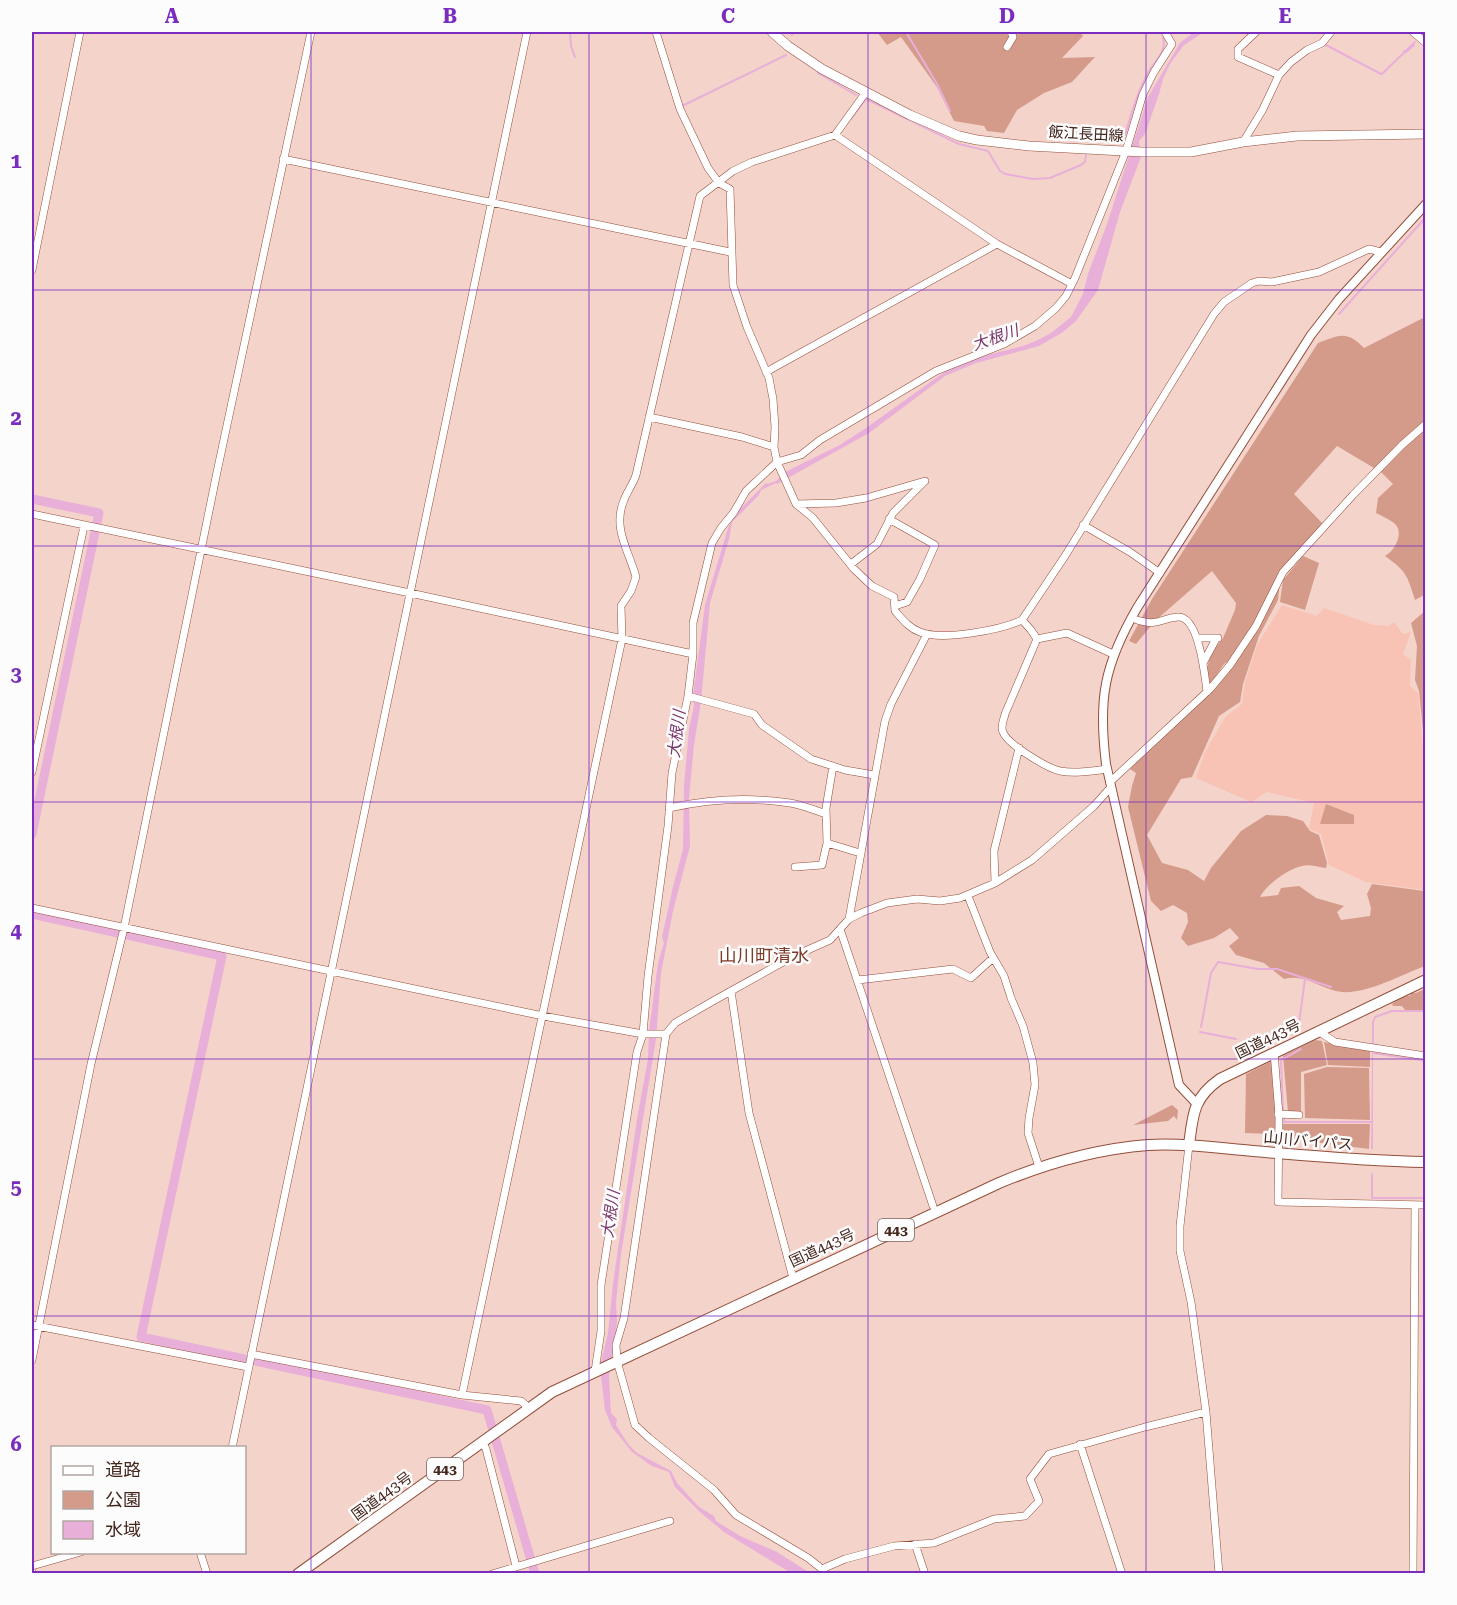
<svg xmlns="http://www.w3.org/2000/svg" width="1457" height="1605" viewBox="0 0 1457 1605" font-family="'Roboto Serif','Noto Sans JP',serif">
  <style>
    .built { fill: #f8c3b4 }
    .green { fill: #d59b8a }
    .water { fill: #e8afd8 }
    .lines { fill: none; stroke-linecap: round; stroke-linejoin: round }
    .stream { stroke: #e8afd8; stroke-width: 2 }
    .canal { stroke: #e8afd8; stroke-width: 9 }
    .minor-casing { stroke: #934e3a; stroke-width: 8 }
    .tertiary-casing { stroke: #934e3a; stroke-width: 10 }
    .secondary-casing { stroke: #934e3a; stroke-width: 10 }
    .trunk-casing { stroke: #934e3a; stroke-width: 12 }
    .minor { stroke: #fff; stroke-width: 7 }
    .tertiary { stroke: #fff; stroke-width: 8 }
    .secondary { stroke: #fff; stroke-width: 9 }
    .trunk { stroke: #fff; stroke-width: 10 }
    .grid { fill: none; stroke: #7b2cbf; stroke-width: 1.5; stroke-opacity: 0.55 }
    .labels { text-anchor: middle; stroke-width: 5; stroke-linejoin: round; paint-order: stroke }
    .shield { fill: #fcfcfc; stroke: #7b6660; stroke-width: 1.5 }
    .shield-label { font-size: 14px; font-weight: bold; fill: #44261d }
    .street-label { font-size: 15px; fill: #44261d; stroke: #fcfcfc }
    .water-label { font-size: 16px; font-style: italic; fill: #7a376b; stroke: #fcfcfc }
    .quarter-label { font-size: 18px; fill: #7d3b28; stroke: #fcfcfc }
    .neatline { fill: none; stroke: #7b2cbf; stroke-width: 2 }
    .grid-label { font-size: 20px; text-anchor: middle; font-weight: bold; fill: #7b2cbf }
  </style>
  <rect width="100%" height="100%" fill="#f4d3ca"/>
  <path class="built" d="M1282 605 1317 616 1324 608 1374 625 1388 626 1394 622 1403 634 1411 632 1403 654 1411 660 1410 686 1418 693 1425 768 1426 884 1424 890 1366 882 1329 865 1321 834 1309 829 1314 803 1267 792 1251 802 1196 778 1205 752 1226 716 1242 704 1245 682 1257 645Z"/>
  <path class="green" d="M877 32H999L1009 35 1021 34 1023 32H1080L1083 36 1062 58 1095 57 1072 82 1044 93 1017 110 1004 133 987 131 984 126 954 121 937 87 901 37 887 45Z
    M1425 317V359L1423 362 1426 365 1425 421 1412 431 1374 468 1337 446 1294 494 1323 524 1278 574 1259 614 1245 638 1230 660 1224 664 1210 685 1207 668 1211 653 1223 638 1235 610 1236 603 1212 571 1155 621 1136 644 1129 641 1152 599 1318 343C1339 335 1347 330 1364 348Z
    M1425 427 1426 594 1415 600C1407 575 1407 572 1385 556 1395 551 1405 532 1394 523 1389 519 1382 516 1376 513L1378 498 1393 484 1381 472Z
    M1303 556 1319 563 1305 610 1280 602 1283 580Z
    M1280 581 1278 600 1259 636 1243 684 1240 702 1219 716 1192 777 1181 779 1147 835 1162 863 1188 870 1204 881 1211 868 1241 831 1266 815 1287 816 1303 821 1310 831 1319 835 1327 863 1326 868C1318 867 1308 864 1302 866 1288 869 1267 884 1260 897L1278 895 1281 888 1299 886 1316 898 1344 906 1337 912 1341 920 1370 916 1371 908 1367 894 1372 884 1424 891 1425 889V966C1401 975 1367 994 1342 992 1322 990 1305 973 1284 979L1264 963 1236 955 1229 946 1239 938 1230 928 1214 938 1188 946 1181 938 1188 922 1187 913 1173 905 1161 911 1151 901 1128 807 1132 786 1136 773 1130 769 1233 665Z
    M1425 611V751L1419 691 1415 680 1417 646 1411 623Z
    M1326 804 1354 815V824H1320Z
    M1425 989 1424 1010H1405L1402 1006H1393L1392 1004 1404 994 1410 996 1411 992 1416 993Z
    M1315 1040 1322 1041 1327 1065 1301 1072V1112H1288L1283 1056Z
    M1324 1042 1370 1051V1067L1328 1065Z
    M1272 1061 1276 1113 1275 1134 1245 1133 1246 1074Z
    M1327 1067 1369 1068 1370 1120 1305 1118 1304 1074Z
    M1172 1105 1178 1110 1177 1120 1174 1116 1168 1121 1133 1125Z
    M1283 1124H1370L1369 1149 1282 1138Z"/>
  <path class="water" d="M1194 32H1204L1184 45 1170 64 1163 79 1159 94 1145 134 1139 141 1141 157 1120 212 1098 290 1076 321 1063 332 1039 346 976 363 945 376 869 433 777 484 776 483 761 490 759 495 732 522 729 539 710 603 701 702 694 745 689 798 690 846 673 911 661 973 656 1039 621 1254 616 1302 617 1323 609 1376 611 1413 617 1419 616 1425 628 1444 637 1453 671 1471 677 1483 699 1507 714 1516 716 1521 740 1536 777 1552 810 1573H791L724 1532 700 1512 675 1487 669 1472 652 1466 632 1452 612 1427 605 1410 600 1367 608 1333 613 1284 637 1119 648 1059 649 1031 658 963 664 943 662 937 673 887 683 849 684 786 689 729 694 706 693 696 705 605 728 528 737 512 766 483 767 484 776 481 785 472 840 445 866 428 946 371 979 357 1023 346 1038 340 1051 333 1071 317 1083 294 1088 274 1107 224 1148 97 1180 43Z
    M1372 1052 1425 1060 1426 1062 1373 1054V1149H1371Z"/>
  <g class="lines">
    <path class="stream" d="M570 32 571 46 575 57
      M906 32 937 84 950 111
      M1420 32 1426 38
      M792 35 794 32
      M1326 45 1381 74 1383 73 1415 42
      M1404 51 1406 52 1414 45
      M818 73 856 95
      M682 106 786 55
      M851 119 866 99 959 144 988 151 1000 171 1005 174 1033 179 1050 178 1081 165 1085 162 1086 154
      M1093 141 1120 142 1124 138C1131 116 1137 92 1149 71 1156 60 1167 51 1163 38
      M1339 314 1426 217
      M1201 1027 1211 973 1218 962 1258 969H1277L1331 987
      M1298 1031 1305 979
      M1200 1032 1236 1039
      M1376 1045 1373 1044V1022L1375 1017 1392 1011H1426
      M1283 1112 1281 1060 1301 1049
      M1284 1117V1122H1372
      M1372 1174V1198H1426"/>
    <path class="canal" d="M32 499 99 513 32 834
      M32 914 222 956 141 1337 487 1410 535 1574"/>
    <defs>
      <path id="minor" d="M656 32 680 109 708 168 719 183 730 189 733 285 747 327 769 378 773 399 775 427 774 447 777 462 796 504 813 518 854 569 872 586 894 597 895 611C903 620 909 628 920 632 942 641 1001 630 1022 620L1065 556 1214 314 1224 302 1252 283 1259 281 1272 282 1319 272 1369 249 1381 252
        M1256 32 1238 49V57L1279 75
        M1413 32 1426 43
        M1007 47 1013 37 1011 32
        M835 135 997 244 1072 284
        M1243 142 1262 111 1279 75 1291 62 1307 50 1322 43 1331 32
        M283 159 730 252
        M32 270 80 32
        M766 372 997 244
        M649 417 742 437 774 447
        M796 504 836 503 866 498 925 481
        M32 514 410 593 693 654
        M889 519 935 545 920 579 907 602 895 606
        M1083 525 1130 552 1160 573
        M851 564 877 544 893 513 924 482
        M1022 620 1031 630 1037 639 1005 714C1004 720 1000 726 1003 732 1007 744 1047 768 1060 771 1075 774 1092 771 1107 769
        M1137 620C1159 627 1160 618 1178 617 1199 616 1205 676 1207 692
        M1197 638H1218
        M1037 639 1067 633 1113 654
        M1203 663 1216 639
        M688 696 754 714 762 725 811 759 845 770 874 775
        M833 766 826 808 827 843 860 853
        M32 772 84 526
        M1110 782 1210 689 1230 665 1256 626 1283 572 1353 495 1402 445 1426 424
        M669 808C709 799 751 797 790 803 802 805 815 810 826 814
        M795 867 822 865 827 843
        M995 883 994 851 1019 748
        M968 896 990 952 1004 976 1011 998 1023 1026 1033 1063 1035 1085 1029 1118 1028 1133 1039 1167
        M32 908 543 1016 643 1034H666
        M849 919 885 721 891 704 927 634
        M840 929 933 1206
        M858 980 953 969 971 978 993 958
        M731 991 749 1113 793 1278
        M1318 1031 1335 1042 1426 1056
        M1274 1052 1279 1115 1278 1202 1426 1205
        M1278 1114 1299 1115
        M1189 1145 1180 1226V1251L1191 1302 1206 1412 1219 1574
        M32 1325 248 1367
        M251 1354 462 1395 521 1401 529 1408
        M32 1360 91 1064 124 928 217 472 311 32
        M595 1371 601 1331V1285L637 1052 643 1034 648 976 668 826 672 773 688 696 693 654V623L712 543 721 528 734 512 746 491 777 462 801 455 820 440 936 371 1004 344 1035 326 1056 308 1066 296 1075 278 1126 151 1143 94 1154 72 1172 44 1165 32
        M462 1395 622 639 621 606 631 591 636 577C629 551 612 528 624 500 627 492 633 484 636 475L700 196 733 171 752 162 835 135 866 92
        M482 1441 486 1449 516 1566
        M1080 1444 1122 1574
        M232 1448 527 32
        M915 1544 925 1574
        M200 1552 207 1574
        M32 1566 81 1552
        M822 1569 845 1559 894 1546 934 1543 994 1519 1025 1516 1039 1501 1030 1479 1049 1454 1145 1427 1206 1412
        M32 1572V1574
        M492 1574 670 1521
        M825 1574 822 1569 808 1558 736 1515 714 1490 649 1438 635 1425 617 1361 616 1345 624 1318 666 1034 675 1023 713 1001 794 956 830 940 849 919 861 913 887 903 917 899 940 901 960 898 995 883 1032 860 1094 806 1111 787
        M1413 1574 1415 1205"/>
      <path id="tertiary" d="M1196 1103 1179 1085 1106 764C1098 699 1104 665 1137 608L1311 335 1339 299 1426 204"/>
      <path id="secondary" d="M772 32 788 46 822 69 910 115 959 136 977 140 1029 146 1142 152H1191L1243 142 1297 136 1426 134"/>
      <path id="trunk" d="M1189 1145C1193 1114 1193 1098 1220 1079L1426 980
        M298 1574 552 1392 999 1183C1047 1163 1096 1149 1148 1145 1183 1143 1218 1148 1253 1151 1310 1156 1368 1161 1426 1162"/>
    </defs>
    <use href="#minor" class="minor-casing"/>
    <use href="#tertiary" class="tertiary-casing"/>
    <use href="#secondary" class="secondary-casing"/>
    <use href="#trunk" class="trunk-casing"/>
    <use href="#minor" class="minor"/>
    <use href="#tertiary" class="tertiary"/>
    <use href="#secondary" class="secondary"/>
    <use href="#trunk" class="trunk"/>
  </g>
  <path class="grid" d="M311 32V1574M589 32V1574M868 32V1574M1146 32V1574M32 290H1426M32 546H1426M32 802H1426M32 1059H1426M32 1316H1426"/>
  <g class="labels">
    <g class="shield">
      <rect x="878" y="1219" width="36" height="22" rx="4.5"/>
      <rect x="427" y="1458" width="36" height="22" rx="4.5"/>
    </g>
    <g class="shield-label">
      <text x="896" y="1235">443</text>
      <text x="445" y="1474">443</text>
    </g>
    <g class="street-label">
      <text transform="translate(1086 134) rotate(3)" y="5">飯江長田線</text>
      <text transform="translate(1268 1039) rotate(-26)" y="5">国道443号</text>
      <text transform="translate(1308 1141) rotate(5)" y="5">山川バイパス</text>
      <text transform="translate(822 1248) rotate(-25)" y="5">国道443号</text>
      <text transform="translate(382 1496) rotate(-36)" y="5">国道443号</text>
    </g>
    <g class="water-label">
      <text transform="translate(995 337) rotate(-19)" y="6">大根川</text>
      <text transform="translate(676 734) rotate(-83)" y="6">大根川</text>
      <text transform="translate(610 1214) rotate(-82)" y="6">大根川</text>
    </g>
    <g class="quarter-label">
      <text x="764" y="962">山川町清水</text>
    </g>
  </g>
  <rect width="1457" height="1605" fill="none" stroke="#fcfcfc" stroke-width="66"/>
  <rect x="51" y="1446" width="195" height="108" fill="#fcfcfc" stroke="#b2a6a3" stroke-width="1.5"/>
  <rect x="63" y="1466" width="30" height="9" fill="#ffffff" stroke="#b2a6a3" stroke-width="1.5"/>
  <text x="105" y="1476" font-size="18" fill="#44261d">道路</text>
  <rect x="63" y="1491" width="30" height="18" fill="#d59b8a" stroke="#b2a6a3" stroke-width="1.5"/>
  <text x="105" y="1506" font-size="18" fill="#44261d">公園</text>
  <rect x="63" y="1521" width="30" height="18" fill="#e8afd8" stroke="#b2a6a3" stroke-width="1.5"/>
  <text x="105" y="1536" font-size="18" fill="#44261d">水域</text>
  <rect x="33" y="33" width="1391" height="1539" class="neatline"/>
  <g class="grid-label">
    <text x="172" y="23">A</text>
    <text x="450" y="23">B</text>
    <text x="728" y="23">C</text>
    <text x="1007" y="23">D</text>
    <text x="1285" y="23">E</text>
    <text x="16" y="168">1</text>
    <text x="16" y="425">2</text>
    <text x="16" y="681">3</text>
    <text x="16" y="938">4</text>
    <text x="16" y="1194">5</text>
    <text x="16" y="1451">6</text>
  </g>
</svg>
